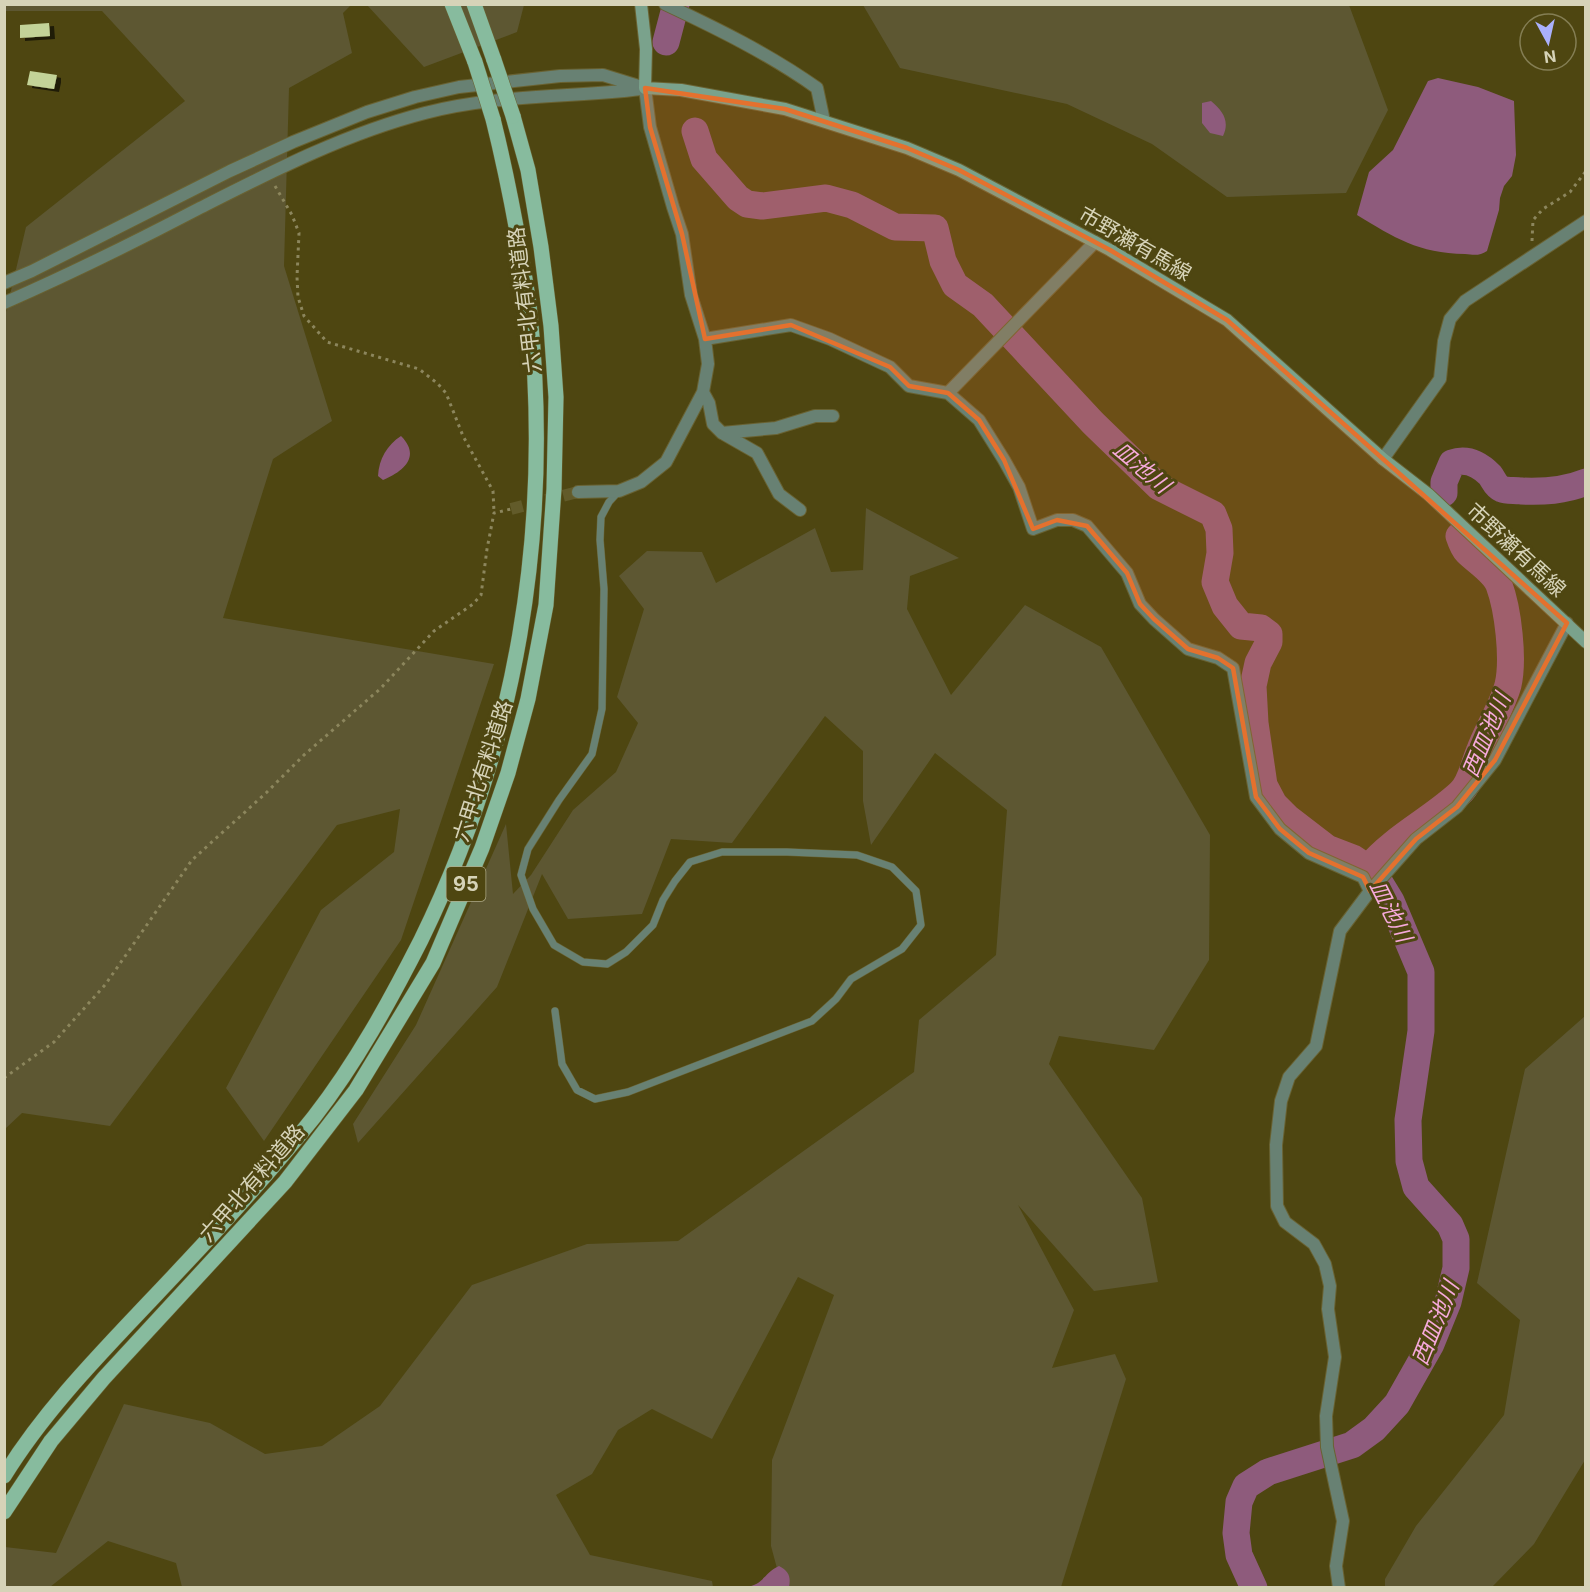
<svg xmlns="http://www.w3.org/2000/svg" width="1590" height="1592" viewBox="0 0 1590 1592" font-family="Inter,'Noto Sans JP',sans-serif">
  <style>
    .green { fill: #5d5732 }
    .water { fill: #8e5b7c }
    .lines { fill: none; stroke-linecap: round; stroke-linejoin: round }
    .river { stroke: #8e5b7c; stroke-width: 27 }
    .building { fill: #c3d398; filter: url(#shadow) }
    .minor-tunnel { stroke: #625b2a; stroke-width: 12; stroke-dasharray: 12 6; stroke-linecap: butt }
    .service-casing { stroke: #696232; stroke-width: 8 }
    .minor-casing { stroke: #696232; stroke-width: 14 }
    .tertiary-casing { stroke: #696232; stroke-width: 14 }
    .secondary-casing { stroke: #696232; stroke-width: 14 }
    .primary-casing { stroke: #696232; stroke-width: 16 }
    .path { stroke: #8c865d; stroke-width: 3; stroke-dasharray: 3 4.5; stroke-linecap: butt }
    .service { stroke: #688173; stroke-width: 7 }
    .minor { stroke: #688173; stroke-width: 12 }
    .tertiary { stroke: #688173; stroke-width: 12 }
    .secondary { stroke: #7aa28c; stroke-width: 12 }
    .primary { stroke: #87bb9e; stroke-width: 15 }
    .primary-bridge-casing { stroke: #696232; stroke-width: 16; stroke-linecap: butt }
    .primary-bridge { stroke: #87bb9e; stroke-width: 15 }
    .marked { fill: #e4712e; fill-opacity: 0.2; stroke: #e4712e; stroke-width: 4.5; stroke-linejoin: round }
    .labels { text-anchor: middle; stroke-width: 6; stroke-linejoin: round; paint-order: stroke }
    .shield { fill: #4e4611; stroke: #ada986; stroke-width: 1.5 }
    .shield-label { font-size: 20px; font-weight: bold; fill: #d6d3b8 }
    .street-label { font-size: 21px; fill: #d6d3b8; stroke: #4e4611 }
    .water-label { font-size: 22px; font-style: italic; fill: #f6a9db; stroke: #4e4611 }
  </style>
  <defs>
    <filter id="shadow"><feDropShadow dx="5" dy="3" stdDeviation="0" flood-color="#0009"/></filter>
  </defs>
  <rect width="100%" height="100%" fill="#4e4611"/>
  <path class="green" d="M5 5H351L343 13 352 53 289 88 284 266 332 421 273 459 223 618 494 664 401 940 264 1141 226 1088 321 910 394 852 400 809 337 825 110 1126 22 1113 5 1129V316L26 227 185 101 102 11H5Z
    M367 5H524L517 32 424 67Z
    M863 5H1349L1388 110 1346 193 1227 197 1152 144 1067 104 900 68Z
    M866 508 959 558 910 576 907 609 951 695 1025 605 1101 647 1210 835 1209 960 1154 1050 1059 1036 1049 1064 1142 1198 1158 1282 1094 1291 1018 1205 1074 1310 1052 1368 1115 1354 1126 1379 1061 1587H782L771 1546 772 1460 834 1295 798 1277 712 1439 652 1409 618 1430 592 1474 556 1495 590 1555 712 1581 713 1587H182L176 1563 108 1541 50 1587 5 1588V1547L56 1553 124 1404 210 1423 265 1454 322 1446 380 1406 472 1285 587 1244 678 1241 914 1072 919 1020 996 955 1007 810 935 753 871 845 863 801V751L825 716 732 843 671 839 642 914 568 919 542 874 497 987 358 1143 353 1124 416 1025 506 824 513 894 531 875 573 810 616 772 638 723 617 697 644 609 619 576 647 551 702 552 716 583 815 528 831 572 863 570Z
    M1585 1016V1460L1534 1544 1492 1587H1385V1579L1416 1526 1504 1415 1520 1320 1477 1283 1525 1069Z"/>
  <path class="water" d="M1438 78 1478 87 1514 101 1516 155 1512 176 1504 186 1500 198 1499 210 1487 251C1480 256 1474 255 1465 254 1418 253 1395 238 1357 215L1369 172 1393 150 1428 81Z
    M1211 101C1223 111 1230 121 1223 136L1210 133 1202 123V103Z
    M401 436C422 457 402 472 383 480L378 476C379 459 387 445 401 436Z
    M779 1566C789 1571 791 1577 789 1587H746C763 1585 764 1573 779 1566Z"/>
  <g class="lines">
    <path class="river" d="M666 42 676 4
      M695 131 704 159 738 198 747 204 762 206 826 198 852 205 895 227 935 228 943 261 955 285 983 305 1093 423 1159 487 1213 514 1219 529 1220 553 1215 582 1225 606 1241 626 1261 628 1269 634V642L1258 663 1253 686 1255 723 1264 785 1274 804 1288 818 1327 848 1353 858 1368 868 1380 883 1391 901 1421 972V1031L1408 1120 1409 1161 1416 1187 1450 1225 1456 1239V1268L1448 1302 1431 1344 1397 1404 1374 1429 1352 1445 1268 1472 1246 1486 1239 1502 1236 1533 1239 1555 1254 1588
      M1444 493V482L1452 463C1466 458 1479 464 1490 475 1494 480 1495 486 1502 489 1507 491 1515 490 1521 491 1543 492 1564 491 1586 482
      M1368 868C1394 837 1431 820 1460 793 1471 783 1473 766 1479 752 1487 730 1502 707 1508 685 1514 659 1508 609 1499 585 1494 572 1477 562 1467 552 1463 548 1461 542 1459 536"/>
  </g>
  <path class="building" d="M49 23 50 36 20 38V25Z
    M30 71 57 75 54 89 27 85Z"/>
  <g class="lines">
    <path class="minor-tunnel" d="M511 509 578 492"/>
    <defs>
      <path id="service" d="M555 1011 562 1064 577 1090 595 1099 628 1092 812 1021 836 999 851 979 902 949 921 925 916 891 892 867 857 855 787 852H722L690 862 675 881 663 900 653 925 626 952 607 964 583 962 554 945 533 909 521 875 528 849 559 800 592 754 602 709 604 589 600 540 601 517 609 502 619 491"/>
      <path id="minor" d="M665 4C718 29 769 54 817 88L824 121
        M705 339 791 325 830 339 890 367 909 386 948 393 979 420 1004 460 1019 487 1033 529 1057 520H1073L1087 526 1127 573 1140 604 1154 619 1188 649 1218 658 1233 668 1256 797 1280 829 1309 853 1363 877 1370 891
        M703 392 709 403 713 424 722 433 757 453 779 494 800 510
        M948 393 1095 242
        M722 433 776 428 815 416H833
        M1383 459 1440 379 1444 341 1450 319 1465 301 1586 221
        M578 492 619 491 641 482 666 462 703 392 708 364 705 339 691 295 682 234 673 207 650 127 645 88
        M1339 1588 1336 1566 1343 1521 1327 1447 1326 1416 1335 1357 1328 1309 1330 1286 1325 1264 1314 1244 1285 1222 1277 1206 1276 1145 1281 1101 1289 1077 1316 1046 1340 931 1370 891 1416 839 1457 807 1495 760 1567 623"/>
      <path id="tertiary" d="M4 283 32 271 230 171 293 142 367 112 415 97 459 87 560 76 603 75 645 88
        M4 303C70 274 133 243 196 210 271 172 344 134 425 113 498 94 569 98 641 89"/>
      <path id="secondary" d="M641 4 646 49 645 88 681 90 785 109 907 148 959 170 1110 250 1227 320 1383 459 1428 494 1586 642"/>
      <path id="primary" d="M452 4 475 62
        M474 4 494 60
        M4 1476C44 1411 99 1355 151 1300 207 1241 263 1181 314 1117 356 1063 390 1001 421 940 517 744 552 531 530 314 528 294 524 274 521 254 513 208 504 163 493 119
        M4 1512 51 1441 104 1378 285 1182 356 1090 433 963 482 848 508 773 528 699 546 605 554 489 556 397 551 326 541 247 528 170 513 116"/>
    </defs>
    <use href="#service" class="service-casing"/>
    <use href="#minor" class="minor-casing"/>
    <use href="#tertiary" class="tertiary-casing"/>
    <use href="#secondary" class="secondary-casing"/>
    <use href="#primary" class="primary-casing"/>
    <path class="path" d="M275 186 292 215 299 233 297 277 298 297 304 316 327 342 419 369 437 383 446 393 463 436 493 491 494 512
      M1532 241 1533 220 1543 209 1570 192 1586 171
      M4 1078 54 1042 105 985 192 860 266 793 304 755 380 689 434 631 473 604 481 595 487 549 494 513 511 509"/>
    <use href="#service" class="service"/>
    <use href="#minor" class="minor"/>
    <use href="#tertiary" class="tertiary"/>
    <use href="#secondary" class="secondary"/>
    <use href="#primary" class="primary"/>
    <defs>
      <path id="primary-bridge" d="M494 60 513 116
        M475 62 493 119"/>
    </defs>
    <use href="#primary-bridge" class="primary-bridge-casing"/>
    <use href="#primary-bridge" class="primary-bridge"/>
  </g>
  <path class="marked" d="M645 88 785 109 907 148 959 170 1110 250 1227 320 1567 623 1495 760 1457 807 1416 839 1370 891 1363 877 1309 853 1280 829 1256 797 1233 668 1218 658 1188 649 1154 619 1140 604 1127 573 1087 526 1057 520 1033 529 1004 460 979 420 948 393 909 386 890 367 791 325 705 339 682 234 650 127Z"/>
  <g class="labels">
    <rect class="shield" x="446.5" y="867" width="39" height="34" rx="4.5"/>
    <g class="shield-label">
      <text x="466" y="891">95</text>
    </g>
    <g class="street-label">
      <text transform="translate(1135 244) rotate(30)" y="7">市野瀬有馬線</text>
      <text transform="translate(525 300) rotate(-97)" y="7">六甲北有料道路</text>
      <text transform="translate(1516 550) rotate(43)" y="7">市野瀬有馬線</text>
      <text transform="translate(483 771) rotate(-72)" y="7">六甲北有料道路</text>
      <text transform="translate(252 1183) rotate(-49)" y="7">六甲北有料道路</text>
    </g>
    <g class="water-label">
      <text transform="translate(1142 467) rotate(40)" y="8">皿池川</text>
      <text transform="translate(1486 735) rotate(-67)" y="8">西皿池川</text>
      <text transform="translate(1391 911) rotate(63)" y="8">皿池川</text>
      <text transform="translate(1435 1323) rotate(-68)" y="8">西皿池川</text>
    </g>
  </g>
  <rect width="1590" height="1592" fill="none" stroke="#d6d3b8" stroke-width="12"/>
  <g transform="translate(1548 42) rotate(172)"><circle r="28" fill="#4e4611" stroke="#847e54" stroke-width="1.5"/>
  <path d="M0-4.5L10 22L0 15L-10 22Z" fill="#aab0fb"/>
  <text y="-9" font-size="16" font-weight="bold" text-anchor="middle" fill="#d6d3b8">N</text>
  </g>
</svg>
